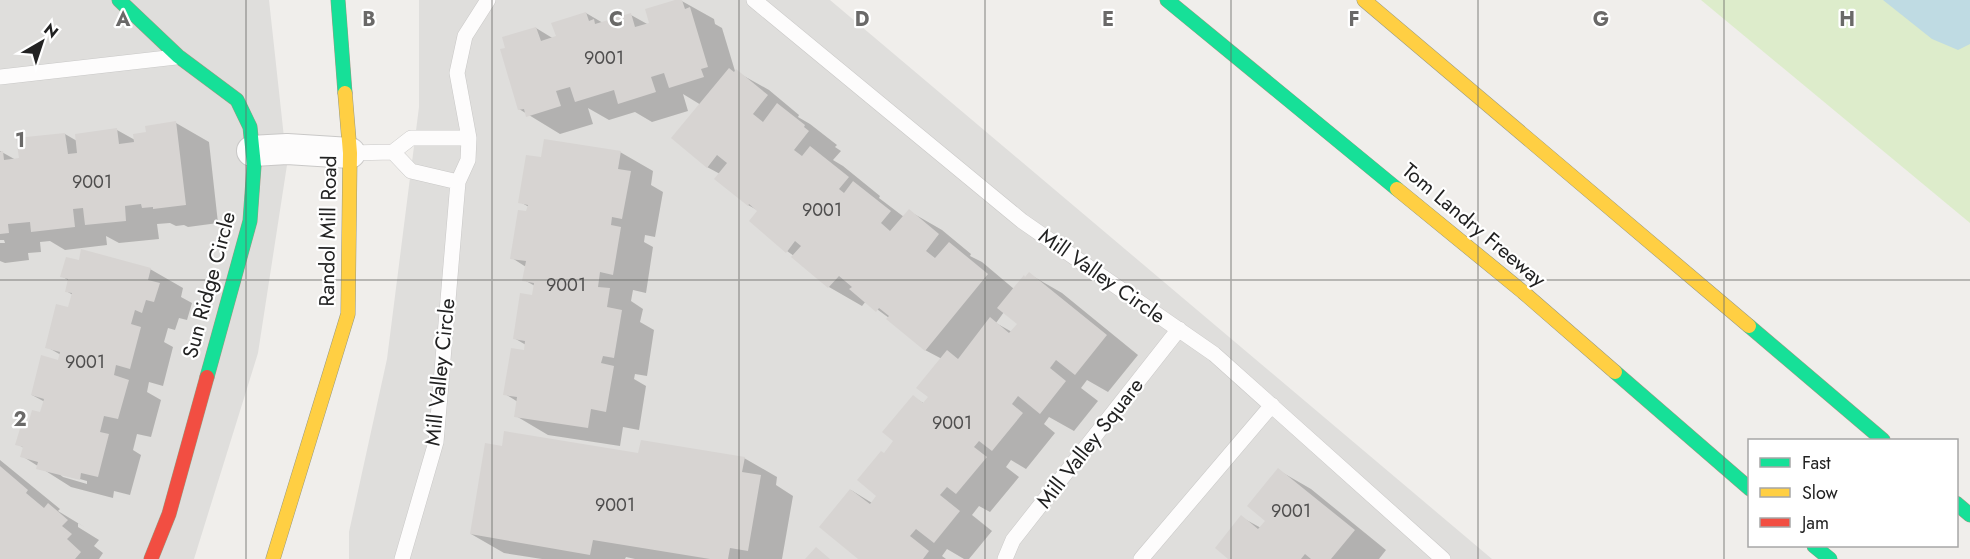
<svg xmlns="http://www.w3.org/2000/svg" width="1970" height="559" viewBox="0 0 1970 559" font-family="Jost,sans-serif">
  <style>
    .residential { fill: #dfdedc }
    .grass { fill: #ddeccb }
    .water { fill: #bfdbe3 }
    .shadow { fill: #0003; fill-rule: evenodd }
    .building { fill: #d7d4d2 }
    .lines { fill: none; stroke-linecap: round; stroke-linejoin: round }
    .lane-casing { stroke: #c9c8c7; stroke-width: 16 }
    .street-casing { stroke: #c9c8c7; stroke-width: 32 }
    .fast-casing { stroke: #999a82; stroke-width: 15 }
    .slow-casing { stroke: #999a82; stroke-width: 15 }
    .jam-casing { stroke: #999a82; stroke-width: 15 }
    .lane { stroke: #fdfcfc; stroke-width: 15 }
    .street { stroke: #fdfcfc; stroke-width: 30 }
    .fast { stroke: #16e098; stroke-width: 14 }
    .slow { stroke: #ffcf43; stroke-width: 14 }
    .jam { stroke: #f24e42; stroke-width: 14 }
    .grid { fill: none; stroke: #6a6968; stroke-width: 1.5; stroke-opacity: 0.55 }
    .labels { text-anchor: middle; stroke-width: 4.5; stroke-linejoin: round; paint-order: stroke }
    .number-label { font-size: 18px; fill: #4f4e4e }
    .street-label { font-size: 21px; fill: #222; stroke: #fff }
    .grid-label { font-size: 20px; text-anchor: middle; font-weight: bold; fill: #6a6968; stroke: #fff; stroke-width: 4.5; stroke-linejoin: round; paint-order: stroke }
  </style>
  <rect width="100%" height="100%" fill="#f0eeeb"/>
  <path class="residential" d="M0 0H269L287 165 258 353 194 559H0Z
    M419 0H830L1492 559H349V532L387 359 419 107Z"/>
  <path class="grass" d="M1701 0H1970V223Z"/>
  <path class="water" d="M1883 0H1970V44L1958 50 1932 39Z"/>
  <path class="shadow" d="M680 0 714 19 715 24 722 28 735 71 769 90 799 115 798 117 810 124 837 145 835 147 841 151 833 160 843 166 880 196 879 198 904 217 909 211 942 230 971 254 970 256 982 262 1014 289 1029 274 1062 293 1138 355 1108 392 1087 380 1081 388 1098 401 1074 431 1049 417 1044 424 1055 433 1026 469 1011 460 1006 467 1019 477 990 512 979 506 972 515 992 531 969 559H964L947 549 942 556 946 559H860L851 490 872 503 879 496 884 454 895 441 913 397 925 404 930 397 942 359 925 350 889 318 866 301 862 306 829 287 793 257 794 256 787 251 759 211 748 205 720 174 707 167 701 105 683 94 688 111 652 122 635 112 609 120 588 108 593 124 560 134 519 109 536 28 554 39 586 13 603 23 631 15 649 25ZM1004 312 1019 324 1012 332 996 323Z
    M176 123 209 142 218 223 188 227 184 225 176 226 170 223 157 224 159 239 119 243 106 236 107 245 65 250 50 241 40 242 41 252 28 253 29 260 5 263 0 261V243H5L4 240H0V151L16 160 65 134 77 141 117 130 135 140Z
    M620 152 653 171 651 185 663 192 655 237 645 235 644 242 653 247 646 293 633 290 631 301 643 309 640 322 654 330 647 376 635 374 634 379 646 386 639 430 623 427 620 446 548 435 516 416 518 402 505 394 525 352 526 345 514 338 533 297 535 286 524 280 526 267 512 258 529 207 520 202 542 159Z
    M150 269 183 288 181 297 192 303 187 320 179 318 175 330 168 328 164 342 173 347 163 386 149 382 147 392 161 400 151 437 137 434 133 450 141 455 130 495 114 491 113 498 71 487 22 456 24 448 17 444 29 426 41 414 45 402 32 395 59 362 61 355 47 347 69 309 73 295 66 291 69 281 62 276ZM58 473 87 481V484L63 477Z
    M503 447 744 458 777 477 776 485 793 496 782 559H635L626 557 625 559H542L504 553 471 534Z
    M0 460 60 509 58 511 86 528 78 523V527L99 540 94 546 103 553 99 559H0Z
    M1278 470 1311 489 1386 550 1379 559H1230L1241 517 1261 528 1267 521Z"/>
  <path class="building" d="M675 0H682L685 9 690 7 708 67 701 69 704 77 669 88 664 73 651 77 656 92 618 104 614 90 575 102 570 87 556 91 561 106 526 117 524 109 518 110 500 49 505 48 502 37 536 27 541 41 556 36 551 23 586 12 589 21 594 19 595 24 631 13 635 27 649 23 645 9Z
    M729 68 734 72 736 69 768 95 753 114 763 122 777 103 805 125 804 127 809 131 794 150 802 156 810 146 849 177 839 189 844 193 853 181 891 211 881 223 890 231 909 209 939 234 926 251 935 258 949 242 988 274 925 351 886 319 889 316 879 308 876 312 849 289 852 287 839 276 828 288 791 257 801 246 795 241 786 253 749 221 757 211 749 204 748 206 714 179 727 163 717 155 707 168 671 138Z
    M176 121 186 205 153 209V207L142 208 141 204 125 206 126 221 85 225 83 208 73 209 75 227 31 232 30 222 8 224 9 233 0 234V152L3 151 4 160 19 158 16 138 65 133 68 154 77 153 75 134 117 128 119 144 134 142 133 134 146 132 145 126Z
    M544 139 621 151 618 169 631 171 622 219 612 217 611 225 621 227 613 275 600 272 598 287 610 288 607 307 622 310 614 358 603 356 601 363 614 366 606 412 591 409 588 428 514 417 517 397 503 395 511 348 524 350 525 341 513 339 520 293 532 295 534 283 522 281 526 261 510 259 518 210 526 211 528 205 518 203 526 155 541 157Z
    M81 249 151 268 148 280 160 283 154 302 146 300 142 313 135 310 131 324 141 327 130 369 116 365 114 375 129 380 118 419 104 416 100 432 109 434 98 477 81 473 80 480 36 469 38 462 20 457 23 447 15 445 22 422 28 424 32 410 40 412 44 399 31 395 41 355 58 360 60 352 45 348 56 304 68 307 72 293 65 292 68 279 60 277 66 257 79 260Z
    M1029 272 1107 335 1075 375 1056 360 1050 368 1066 381 1040 414 1018 396 1012 404 1023 413 992 451 979 441 974 447 987 457 956 494 947 487 940 495 960 511 934 543 916 529 910 536 929 551 923 559H858L819 527 850 489 870 504 876 496 857 480 881 451 884 453 893 441 882 432 913 395 923 403 928 397 916 388 947 350 958 359 990 317 1009 333 1017 324 997 308 1024 275 1025 277Z
    M504 431 638 453 641 440 745 457 742 472 761 475 748 551 730 548 728 559H710L593 540 590 555 470 534 485 443 502 446Z
    M0 466 28 490 26 493 44 508 48 503 68 520 62 526 72 534 67 539 81 552 75 559H0Z
    M1278 468 1355 530 1331 559H1311L1305 554 1301 559H1228L1215 548 1241 515 1258 529 1265 521 1247 506Z
    M816 547 830 559H805Z"/>
  <g class="lines">
    <defs>
      <path id="lane" d="M754 0 1022 221 1214 354 1443 559
        M0 77 176 57
        M393 152 411 171 458 182
        M350 153 393 152 411 138H469
        M402 559 436 442 458 182 468 160 469 138 457 73 465 36 488 0
        M1005 559 1013 540 1179 329
        M1141 559 1272 405"/>
      <path id="street" d="M252 151 287 149 350 153"/>
      <path id="fast" d="M119 0 178 56 237 100 250 127 254 166 250 221 207 377
        M338 0 345 93
        M1167 0 1397 189
        M1749 326 1883 440
        M1615 372 1750 489
        M1956 503 1970 515
        M1814 546 1830 559"/>
      <path id="slow" d="M1364 0 1749 326
        M1397 189 1523 292 1615 372
        M273 559 348 314 350 153 345 93"/>
      <path id="jam" d="M151 559 169 514 207 377"/>
    </defs>
    <use href="#lane" class="lane-casing"/>
    <use href="#street" class="street-casing"/>
    <use href="#fast" class="fast-casing"/>
    <use href="#slow" class="slow-casing"/>
    <use href="#jam" class="jam-casing"/>
    <use href="#lane" class="lane"/>
    <use href="#street" class="street"/>
    <use href="#fast" class="fast"/>
    <use href="#slow" class="slow"/>
    <use href="#jam" class="jam"/>
  </g>
  <path class="grid" d="M246 0V559M492 0V559M739 0V559M985 0V559M1231 0V559M1478 0V559M1724 0V559M0 280H1970"/>
  <g class="labels">
    <g class="number-label">
      <text x="604" y="64">9001</text>
      <text x="92" y="188">9001</text>
      <text x="822" y="216">9001</text>
      <text x="566" y="291">9001</text>
      <text x="85" y="368">9001</text>
      <text x="952" y="429">9001</text>
      <text x="615" y="511">9001</text>
      <text x="1291" y="517">9001</text>
    </g>
    <g class="street-label">
      <text transform="translate(1474 225) rotate(40)" y="7">Tom Landry Freeway</text>
      <text transform="translate(328 231) rotate(-89)" y="7">Randol Mill Road</text>
      <text transform="translate(1102 276) rotate(35)" y="7">Mill Valley Circle</text>
      <text transform="translate(209 285) rotate(-75)" y="7">Sun Ridge Circle</text>
      <text transform="translate(440 372) rotate(-84)" y="7">Mill Valley Circle</text>
      <text transform="translate(1090 443) rotate(-52)" y="7">Mill Valley Square</text>
    </g>
  </g>
  <g class="grid-label">
    <text x="123" y="26">A</text>
    <text x="369" y="26">B</text>
    <text x="616" y="26">C</text>
    <text x="862" y="26">D</text>
    <text x="1108" y="26">E</text>
    <text x="1354" y="26">F</text>
    <text x="1601" y="26">G</text>
    <text x="1847" y="26">H</text>
    <text x="20" y="147">1</text>
    <text x="20" y="426">2</text>
  </g>
  <rect x="1748" y="439" width="210" height="108" fill="#ffffff" stroke="#a7a7a7" stroke-width="1.5"/>
  <rect x="1760" y="458" width="30" height="9" fill="#16e098" stroke="#a7a7a7" stroke-width="1.5"/>
  <text x="1802" y="469" font-size="18" fill="#222222">Fast</text>
  <rect x="1760" y="488" width="30" height="9" fill="#ffcf43" stroke="#a7a7a7" stroke-width="1.5"/>
  <text x="1802" y="499" font-size="18" fill="#222222">Slow</text>
  <rect x="1760" y="518" width="30" height="9" fill="#f24e42" stroke="#a7a7a7" stroke-width="1.5"/>
  <text x="1802" y="529" font-size="18" fill="#222222">Jam</text>
  <g transform="translate(42 42) rotate(39)" stroke="#ffffff" stroke-width="4.5" paint-order="stroke">
  <path d="M0-4.5L10 22L0 15L-10 22Z" fill="#222222"/>
  <text y="-9" font-size="16" font-weight="bold" text-anchor="middle" fill="#222222">N</text>
  </g>
</svg>
